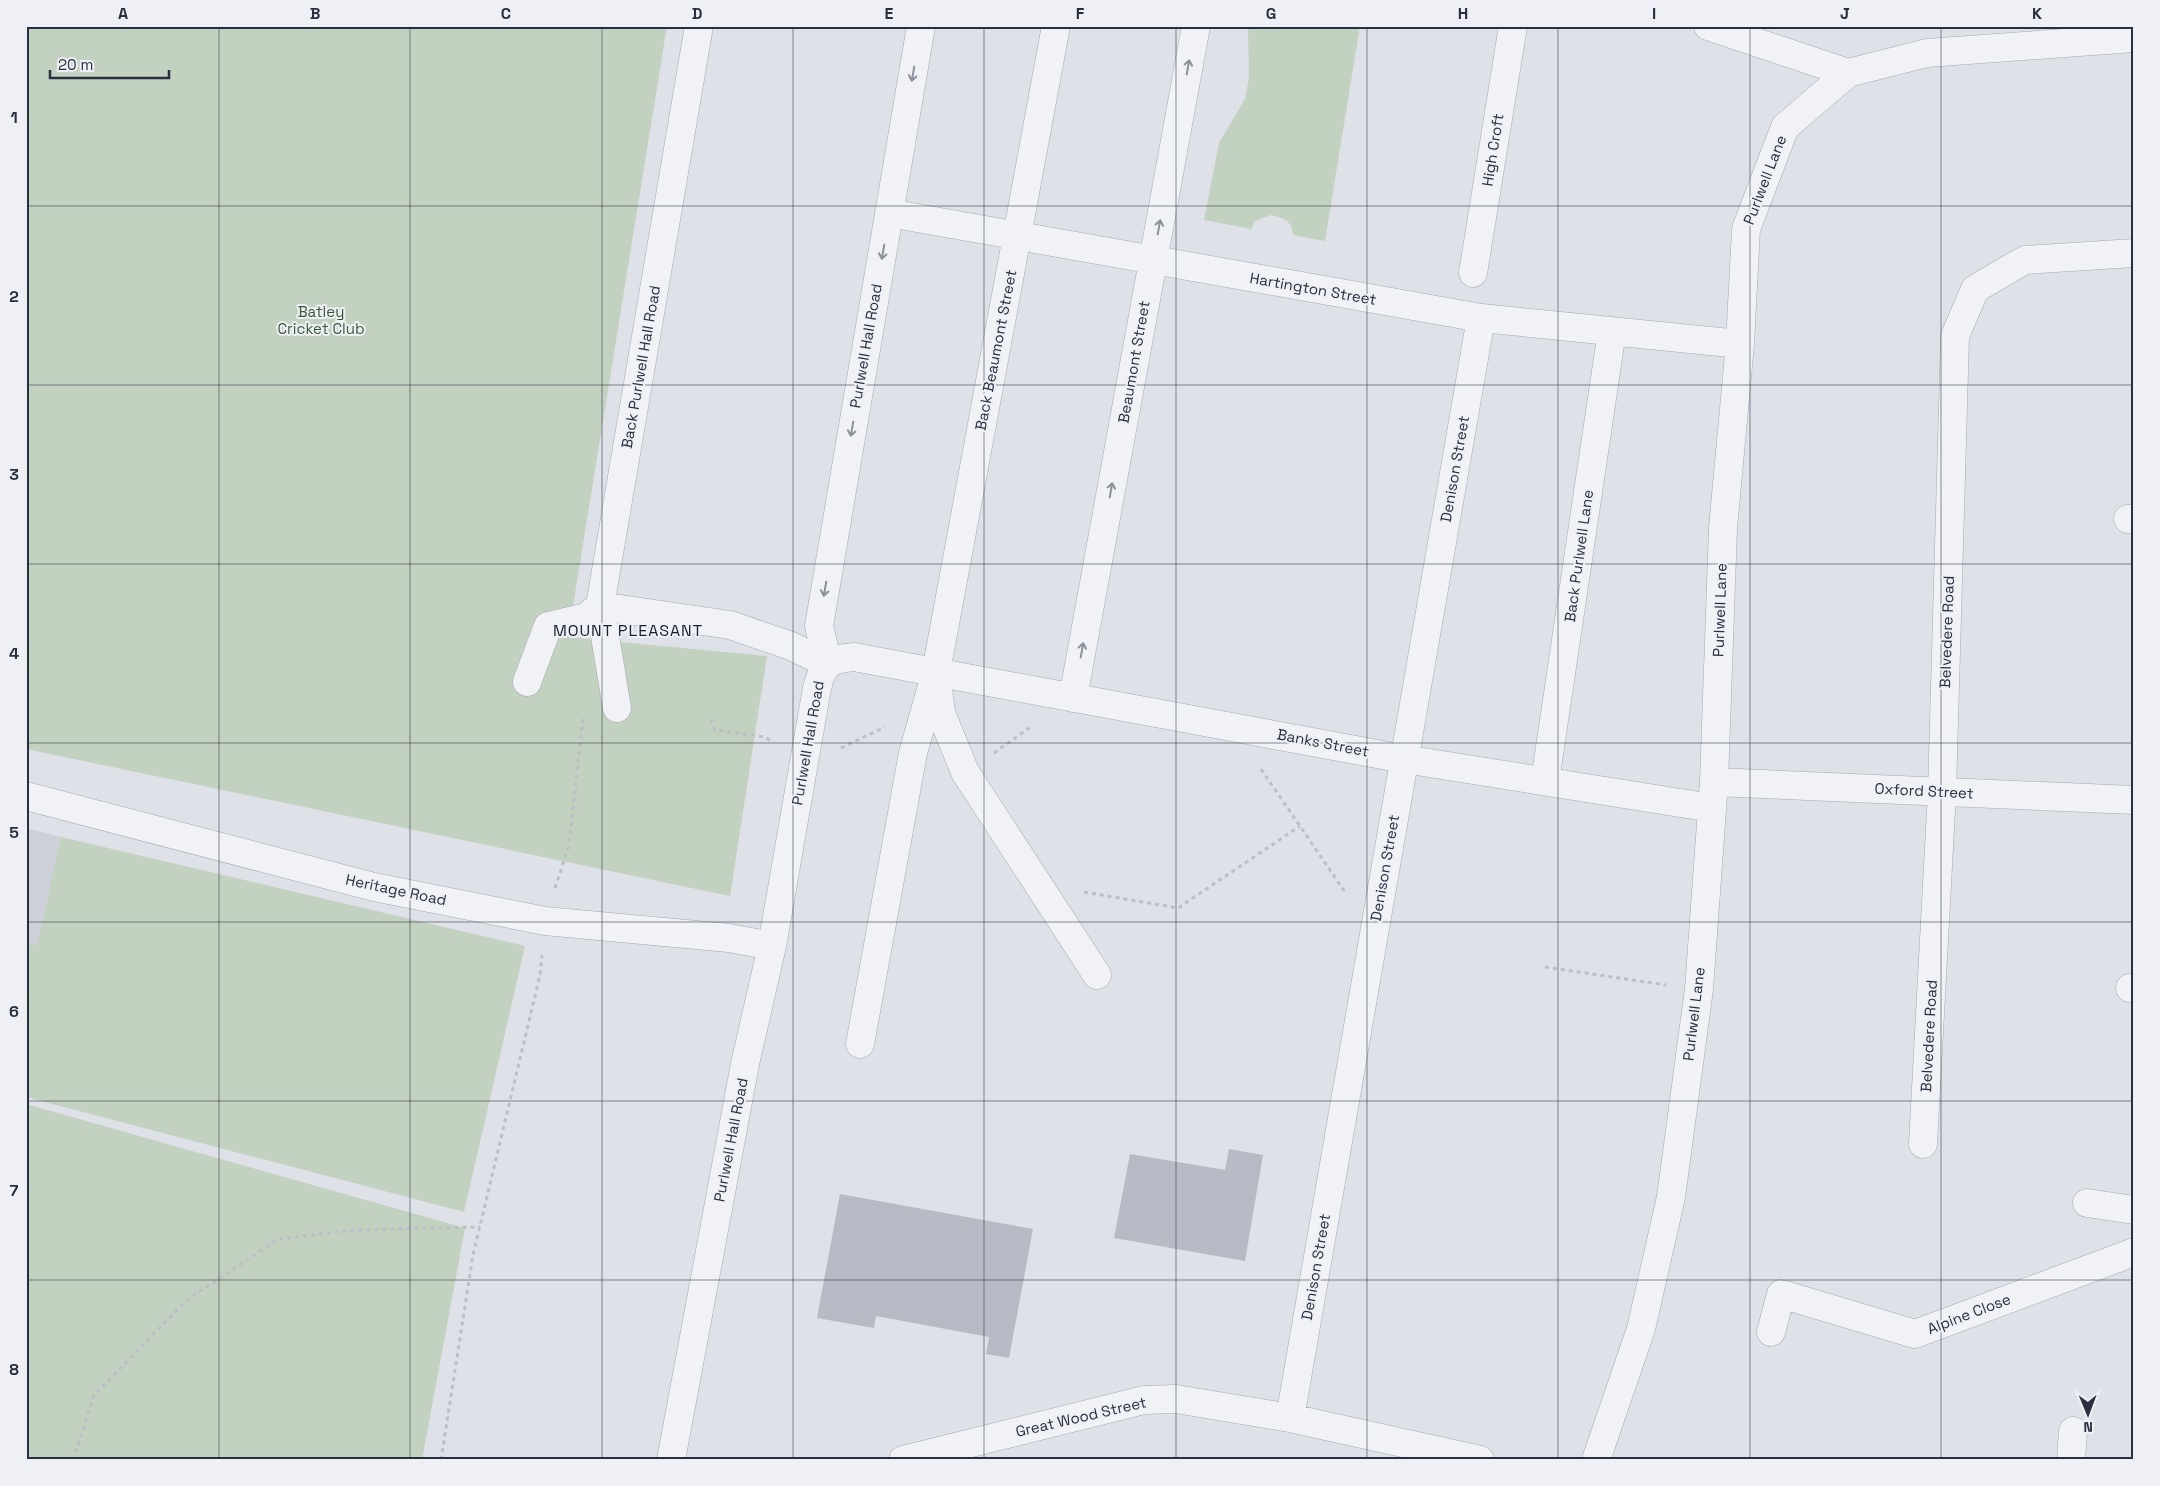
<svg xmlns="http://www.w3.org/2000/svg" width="2160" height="1486" viewBox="0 0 2160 1486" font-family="'Space Grotesk',sans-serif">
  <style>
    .built { fill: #cdd0d9 }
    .green { fill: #c3d1c0 }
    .building { fill: #b6bac4 }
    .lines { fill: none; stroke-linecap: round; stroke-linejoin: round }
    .minor-casing { stroke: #a4a8b1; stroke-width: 29 }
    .path { stroke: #bdbfc6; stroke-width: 3; stroke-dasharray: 4 4; stroke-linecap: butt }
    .minor { stroke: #f1f2f6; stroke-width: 28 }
    .oneway { stroke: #8c909a }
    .grid { fill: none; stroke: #282f3e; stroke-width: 1; stroke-opacity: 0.55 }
    .labels { text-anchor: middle; stroke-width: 4; stroke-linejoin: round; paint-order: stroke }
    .street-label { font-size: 15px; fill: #282f3e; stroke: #eef0f5 }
    .park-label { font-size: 15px; fill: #3b5936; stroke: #eef0f5 }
    .neighbourhood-label { font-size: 16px; letter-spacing: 1px; fill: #1a202e; stroke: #eef0f5 }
    .neatline { fill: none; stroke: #282f3e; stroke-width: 2 }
    .grid-label { font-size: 16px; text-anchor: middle; font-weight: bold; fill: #282f3e }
  </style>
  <rect width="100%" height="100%" fill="#dee1e7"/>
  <path class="built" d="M26 828 61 837 37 945 26 943Z"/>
  <path class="green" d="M26 26H667L568 637 767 656 730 896 26 749Z
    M1248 26H1360L1325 241 1293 235C1292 220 1283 218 1271 215L1255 221 1251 229 1204 220 1219 143 1245 99 1249 77Z
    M61 837 525 946 464 1212 26 1097V943L37 945Z
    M26 1104 465 1228 422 1460H35L26 1458Z"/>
  <path class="building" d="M1229 1149 1263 1155 1245 1261 1114 1238 1130 1154 1225 1170Z
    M840 1194 1033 1229 1009 1358 986 1354 989 1337 876 1316 874 1328 817 1318Z"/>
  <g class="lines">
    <defs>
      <path id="minor" d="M1708 26 1848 73
        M889 213 1481 318 1740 344
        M1473 273 1513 26
        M2128 519H2134
        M828 664 819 626 921 26
        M937 681 941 713 965 772 1097 975
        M527 682 548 626 586 617 600 606 730 625 791 646 828 664
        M1073 698 1196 26
        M617 708 600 606 699 26
        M1545 781 1612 331
        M1714 782 2134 800
        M26 796 374 887 545 921 729 938 772 946
        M2130 988H2134
        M860 1044 913 753 936 672 1056 26
        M1923 1144 1942 792 1955 336 1975 289 2025 260 2134 253
        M2087 1203 2134 1210
        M1771 1332 1781 1294 1915 1334 2134 1252
        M1290 1418 1481 318
        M671 1460 745 1064 772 946 817 688C823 664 830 659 854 657L1404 759 1712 808
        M903 1460 1144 1400 1176 1399 1290 1418 1480 1460
        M1596 1460 1641 1329 1671 1197 1699 989 1714 782 1723 528 1740 344 1746 229 1785 127 1848 73 1927 53 2134 38
        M2071 1460 2073 1431"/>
    </defs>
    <use href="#minor" class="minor-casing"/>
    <path class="path" d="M711 719 715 730 765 737 772 742
      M841 748 885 727
      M994 753 1032 726
      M1261 769 1345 892
      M555 888 569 845 583 718
      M1084 892 1178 908 1300 826
      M1545 967 1666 985
      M73 1460 94 1395 187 1300 278 1239 354 1230 480 1227
      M441 1460 473 1255 540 975 542 955"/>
    <use href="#minor" class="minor"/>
  </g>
  <defs><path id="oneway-shaft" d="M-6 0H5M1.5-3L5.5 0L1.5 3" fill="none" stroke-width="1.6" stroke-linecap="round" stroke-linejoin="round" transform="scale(1.25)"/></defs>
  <g class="oneway">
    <use href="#oneway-shaft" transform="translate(1188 67) rotate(-80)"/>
    <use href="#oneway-shaft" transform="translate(913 74) rotate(100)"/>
    <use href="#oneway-shaft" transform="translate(1159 227) rotate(-80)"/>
    <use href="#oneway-shaft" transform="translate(883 252) rotate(100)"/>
    <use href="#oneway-shaft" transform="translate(852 429) rotate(100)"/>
    <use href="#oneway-shaft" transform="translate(1111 490) rotate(-80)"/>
    <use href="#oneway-shaft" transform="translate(825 589) rotate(100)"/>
    <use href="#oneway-shaft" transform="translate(1082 650) rotate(-80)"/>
  </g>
  <path class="grid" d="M219 26V1460M410 26V1460M602 26V1460M793 26V1460M984 26V1460M1176 26V1460M1367 26V1460M1558 26V1460M1750 26V1460M1941 26V1460M26 206H2134M26 385H2134M26 564H2134M26 743H2134M26 922H2134M26 1101H2134M26 1280H2134"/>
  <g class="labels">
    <g class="street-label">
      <text transform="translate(1493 150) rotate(-81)" y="5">High Croft</text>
      <text transform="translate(1765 180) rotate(-69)" y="5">Purlwell Lane</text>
      <text transform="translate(1313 289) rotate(10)" y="5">Hartington Street</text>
      <text transform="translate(866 346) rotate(-80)" y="5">Purlwell Hall Road</text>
      <text transform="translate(996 350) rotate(-79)" y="5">Back Beaumont Street</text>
      <text transform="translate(1134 362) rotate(-80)" y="5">Beaumont Street</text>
      <text transform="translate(641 367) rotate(-80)" y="5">Back Purlwell Hall Road</text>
      <text transform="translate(1455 469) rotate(-80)" y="5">Denison Street</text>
      <text transform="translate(1579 556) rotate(-82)" y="5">Back Purlwell Lane</text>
      <text transform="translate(1720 610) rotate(-88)" y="5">Purlwell Lane</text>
      <text transform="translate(1947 632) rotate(-88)" y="5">Belvedere Road</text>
      <text transform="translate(808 743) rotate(-80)" y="5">Purlwell Hall Road</text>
      <text transform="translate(1323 743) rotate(11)" y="5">Banks Street</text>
      <text transform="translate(1924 791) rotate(3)" y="5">Oxford Street</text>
      <text transform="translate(1385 868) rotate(-80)" y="5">Denison Street</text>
      <text transform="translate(396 890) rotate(12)" y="5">Heritage Road</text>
      <text transform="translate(1694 1014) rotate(-83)" y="5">Purlwell Lane</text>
      <text transform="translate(1929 1036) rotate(-87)" y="5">Belvedere Road</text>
      <text transform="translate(731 1140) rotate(-79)" y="5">Purlwell Hall Road</text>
      <text transform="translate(1316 1267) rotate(-80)" y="5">Denison Street</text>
      <text transform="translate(1969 1314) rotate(-21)" y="5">Alpine Close</text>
      <text transform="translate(1081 1417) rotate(-13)" y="5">Great Wood Street</text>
    </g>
    <g class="park-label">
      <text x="321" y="317">Batley<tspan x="321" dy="17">Cricket Club</tspan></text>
    </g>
    <g class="neighbourhood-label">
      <text x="628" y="636">MOUNT PLEASANT</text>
    </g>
  </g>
  <rect width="2160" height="1486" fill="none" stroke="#eef0f5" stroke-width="55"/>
  <g transform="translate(2088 1414) rotate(179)" stroke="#eef0f5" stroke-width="4" paint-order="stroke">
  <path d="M0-4L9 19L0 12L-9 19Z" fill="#282f3e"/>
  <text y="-8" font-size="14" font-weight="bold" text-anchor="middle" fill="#282f3e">N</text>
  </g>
  <path d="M50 70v8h119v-8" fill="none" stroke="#282f3e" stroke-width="2.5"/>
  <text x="58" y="70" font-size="15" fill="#282f3e" stroke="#eef0f5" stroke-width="4" paint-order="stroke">20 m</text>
  <rect x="28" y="28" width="2104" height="1430" class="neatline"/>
  <g class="grid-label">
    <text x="123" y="19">A</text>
    <text x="315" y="19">B</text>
    <text x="506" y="19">C</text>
    <text x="697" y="19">D</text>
    <text x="889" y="19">E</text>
    <text x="1080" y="19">F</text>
    <text x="1271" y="19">G</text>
    <text x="1463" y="19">H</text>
    <text x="1654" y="19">I</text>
    <text x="1845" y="19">J</text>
    <text x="2037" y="19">K</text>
    <text x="14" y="123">1</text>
    <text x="14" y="302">2</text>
    <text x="14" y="480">3</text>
    <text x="14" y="659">4</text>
    <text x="14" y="838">5</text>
    <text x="14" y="1017">6</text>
    <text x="14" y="1196">7</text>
    <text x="14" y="1375">8</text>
  </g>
</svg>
